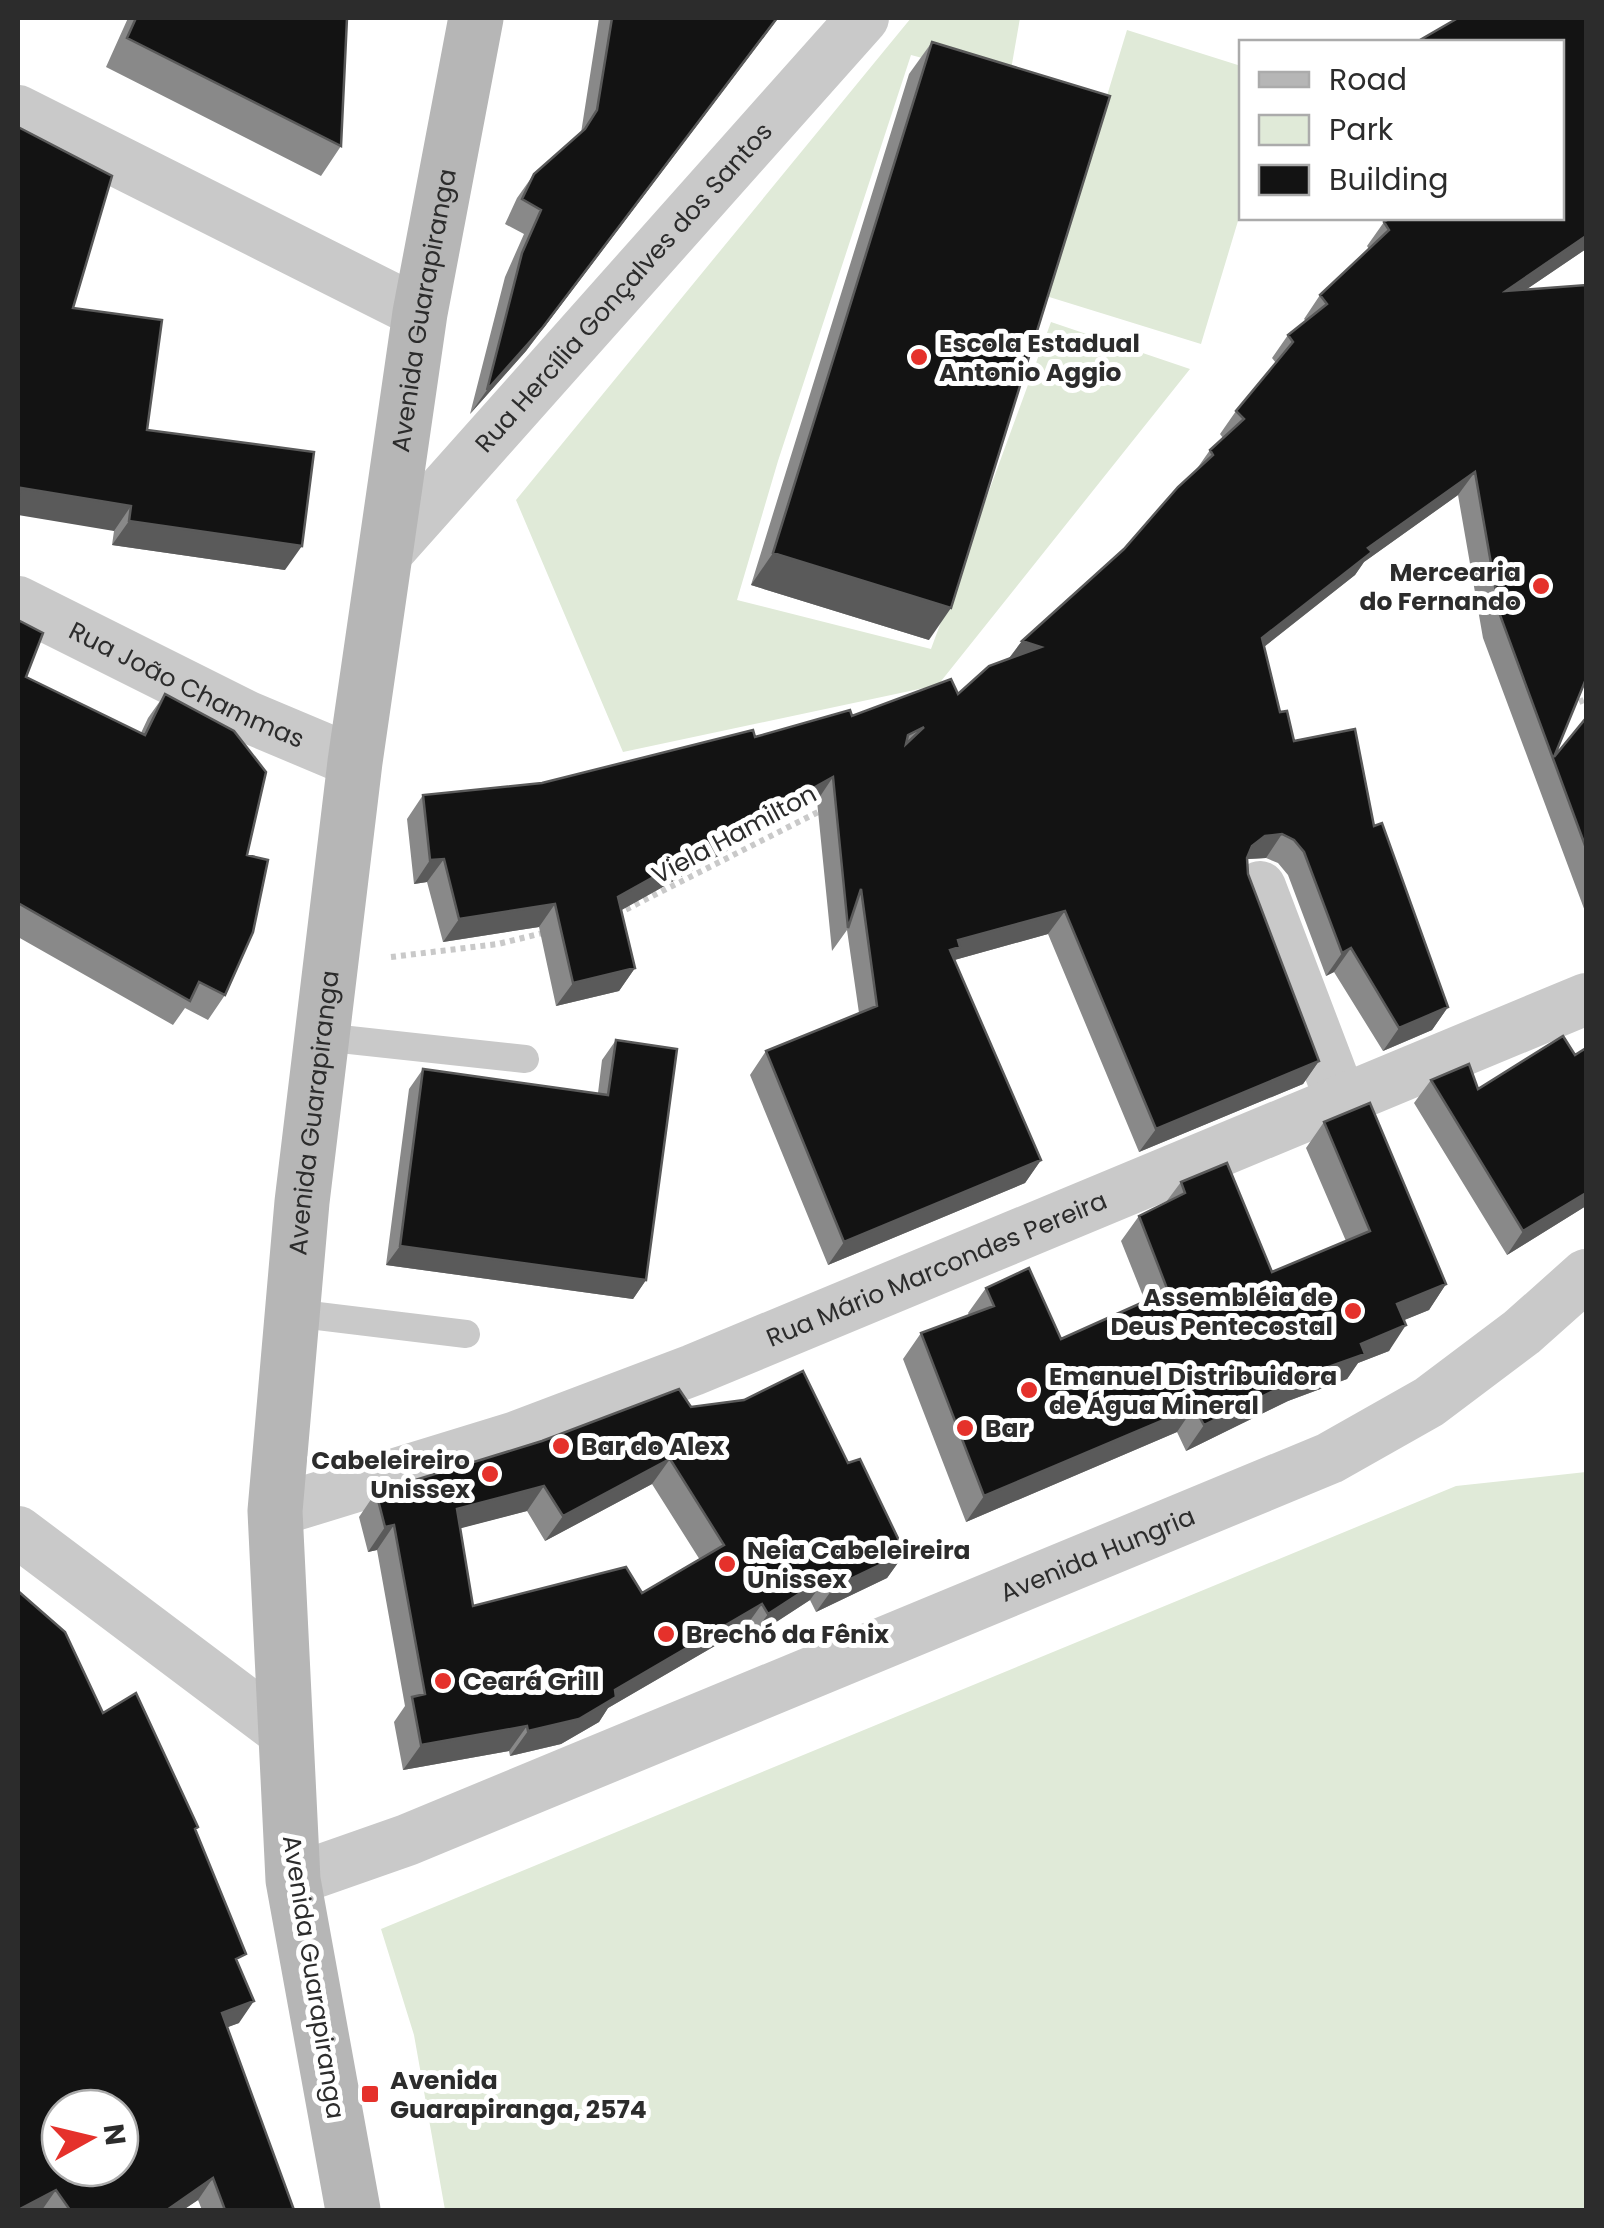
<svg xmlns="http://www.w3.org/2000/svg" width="1604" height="2228" viewBox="0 0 1604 2228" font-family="Poppins,sans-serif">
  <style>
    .green { fill: #e0ead8 }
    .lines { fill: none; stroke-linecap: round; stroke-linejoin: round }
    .path { stroke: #c9c9c9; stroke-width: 6; stroke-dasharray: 5 5; stroke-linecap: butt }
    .lane { stroke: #c9c9c9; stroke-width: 28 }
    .street { stroke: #c9c9c9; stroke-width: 52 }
    .secondary { stroke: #b6b6b6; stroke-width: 55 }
    .wall { fill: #898989; fill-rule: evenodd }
    .shaded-wall { fill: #5a5a5a }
    .building { fill: #131313; stroke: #5a5a5a; stroke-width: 2.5; fill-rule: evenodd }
    .poi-dot { fill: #e5312b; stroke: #fff; stroke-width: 4 }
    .labels { text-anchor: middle; stroke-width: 10; stroke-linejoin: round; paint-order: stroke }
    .street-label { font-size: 25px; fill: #2c2c2c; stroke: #fff }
    .poi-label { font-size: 25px; font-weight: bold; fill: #2c2c2c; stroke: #fff; text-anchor: start }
  </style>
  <rect width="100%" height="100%" fill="#fff"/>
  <path class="green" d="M911 18H1020L1009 81 911 55 778 461 737 600 931 649 1051 322 1190 369 938 685 623 752 516 500Z
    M1127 30 1241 66V211L1201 344 1046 296Z
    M1586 1472V2210H445L414 2035 381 1929 1456 1486Z"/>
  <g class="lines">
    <path class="path" d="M1570 706 1586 699
      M617 914 824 809
      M391 957 498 944 547 932"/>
    <path class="lane" d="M322 1037 525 1059
      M293 1313 466 1334"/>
    <g class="street">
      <path d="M18 111 420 313"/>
      <path id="s1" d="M384 556 863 18"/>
      <path id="s2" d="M18 602 248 717 355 762"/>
      <path d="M1260 887 1341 1100"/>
      <path id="s3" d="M275 1511 516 1437 693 1370 1586 999"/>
      <path d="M18 1532 284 1732"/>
      <path id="s4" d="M293 1880 407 1840 1330 1458 1429 1402 1522 1332 1586 1275"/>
    </g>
    <path class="secondary" id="s5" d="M353 2210 293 1880 275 1511 302 1202 355 762 420 313 476 18"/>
  </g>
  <path class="wall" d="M128 18H347L341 146 321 176 106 67Z
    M599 18H778L526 351 470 414 505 277 524 234 505 224 517 198 534 174 581 133Z
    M1458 18H1586V249L1527 289 1586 285V679L1554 757 1586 718V914L1483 638 1458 495 1364 562 1355 575 1264 647 1280 712 1287 711 1294 741 1355 729 1374 826 1382 823 1448 1007 1432 1030 1383 1051 1334 972 1326 976 1288 875 1278 863 1266 858 1248 859 1247 860 1248 874 1319 1061 1303 1084 1139 1152 1048 934 954 960 1041 1160 1025 1183 828 1265 750 1075 766 1051 859 1013 847 930 832 951 817 801 621 910 635 968 619 991 556 1006 539 927 443 942 427 882 414 884 407 819 423 795 542 783 753 730 755 737 850 710 852 716 951 679 958 694 989 666 1009 658 1022 641 1124 549 1178 487 1196 470 1210 450 1223 438 1220 434 1236 411 1276 363 1272 358 1288 335 1306 321 1304 319 1320 295 1369 249 1367 246 1384 222 1390 218H1562V42H1419Z
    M932 42 929 640 751 585 909 74Z
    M73 308 147 430 285 570 112 545 114 531Z
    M18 620 26 677 141 733 148 718 165 694 247 855 225 995 208 1020 185 1008 173 1025 18 937Z
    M616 1040 646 1280 633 1299 386 1265 409 1089 423 1069 598 1093 602 1060Z
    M1586 1048V1206L1507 1255 1414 1103 1431 1080 1478 1089 1575 1055Z
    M1324 1122 1446 1284 1429 1310 1404 1320 1389 1351 1358 1363 1347 1379 1288 1401 1186 1451 1177 1432 966 1522 903 1359 921 1333 969 1315 968 1313 986 1288 1061 1339 1145 1301 1121 1241 1139 1216 1166 1202 1181 1182 1272 1272 1346 1241 1306 1148Z
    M691 1407 848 1463 905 1553 887 1578 816 1612 810 1600 750 1639 744 1629 608 1708 599 1722 561 1744 510 1756 509 1751 403 1770 394 1722 405 1706 377 1550 368 1552 359 1517 376 1492ZM652 1484 700 1560 642 1593 473 1606 460 1528 527 1511 545 1541Z
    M103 1713 196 1831 239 1965V2023L227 2027 294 2210H202L198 2200 183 2210H18Z"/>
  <path class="shaded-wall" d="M777 18H778L526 351 470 414 487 390Z
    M1586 236V249L1490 314 1506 291Z
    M1475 472 1458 495 1364 562 1355 575 1246 661 1262 638 1368 548Z
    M21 488 131 506 114 531 18 515V493Z
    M129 521 302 546 285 570 112 545Z
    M773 553 951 608 929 640 751 585Z
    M1022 641 1041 647 1005 664Z
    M833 777 817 801 602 921 618 897Z
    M1282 834 1266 858 1248 859 1236 869 1252 846 1265 836Z
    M444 859 427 882 414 884 430 860Z
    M555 904 539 927 443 942 459 919Z
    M1065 911 1048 934 951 961 934 974 958 940Z
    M1351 948 1334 972 1326 976 1342 953Z
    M635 968 619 991 556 1006 573 983Z
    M1448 1007 1432 1030 1383 1051 1399 1028Z
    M1319 1061 1303 1084 1139 1152 1156 1129Z
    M1041 1160 1025 1183 828 1265 844 1242Z
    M1586 1193V1206L1507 1255 1523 1231Z
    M400 1246 646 1280 633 1299 386 1265Z
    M1446 1284 1429 1310 1380 1330 1397 1304Z
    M1406 1325 1389 1351 1358 1363 1347 1379 1288 1401 1186 1451 1204 1425 1361 1344Z
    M1194 1407 1177 1432 966 1522 984 1496Z
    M670 1459 652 1484 545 1541 563 1516Z
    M544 1486 527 1511 439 1534 457 1509Z
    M394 1525 377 1550 368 1552 385 1527Z
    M905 1553 887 1578 816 1612 834 1587Z
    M828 1575 810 1600 750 1639 768 1614Z
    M762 1604 744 1629 608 1708 599 1722 561 1744 510 1756 528 1731 615 1690Z
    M527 1726 509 1751 403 1770 421 1745Z
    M254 2001 239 2023 207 2035 222 2013Z
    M213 2178 198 2200 183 2210H167Z
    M56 2190 42 2210H18Z"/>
  <path class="building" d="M136 18H347L341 146 127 38Z
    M612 18H777L543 327 487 390 522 253 541 210 522 199 534 174 585 129 597 110Z
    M1458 18H1586V236L1506 291 1586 285V679L1554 757 1586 718V848L1500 615 1475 472 1368 548 1372 552 1262 638 1280 712 1287 711 1294 741 1355 729 1374 826 1382 823 1448 1007 1399 1028 1351 948 1342 953 1304 852 1294 840 1282 834 1265 836 1252 846 1247 858 1248 874 1319 1061 1156 1129 1065 911 958 940 960 947 950 950 1041 1160 844 1242 766 1051 877 1006 861 889 848 928 833 777 618 897 635 968 573 983 555 904 459 919 444 859 430 860 423 795 542 783 753 730 755 737 850 710 852 716 951 679 958 694 989 666 1041 647 1022 641 1124 549 1178 487 1213 455 1210 450 1244 419 1236 411 1293 342 1288 335 1327 304 1320 295 1389 230 1384 222 1390 218H1562V42H1422L1420 40ZM924 727 906 744 908 735Z
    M932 42 1110 96 951 608 773 553Z
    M18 127 112 176 73 308 162 320 147 430 314 452 302 546 129 521 131 506 21 488 18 500Z
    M18 620 43 633 26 677 145 735 165 694 234 731 266 772 247 855 268 860 253 932 225 995 199 982 190 1001 18 903Z
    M1563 1036 1575 1055 1586 1048V1193L1523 1231 1431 1080 1469 1064 1478 1089Z
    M616 1040 677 1049 646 1280 400 1246 423 1069 608 1095Z
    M1370 1103 1446 1284 1397 1304 1406 1325 1361 1344 1365 1354 1306 1375 1204 1425 1194 1407 984 1496 921 1333 994 1306 986 1288 1029 1268 1061 1339 1168 1291 1139 1216 1185 1193 1181 1182 1227 1163 1272 1272 1370 1231 1324 1122Z
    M803 1371 848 1463 860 1459 905 1553 834 1587 828 1575 768 1614 762 1604 615 1690 616 1697 579 1719 528 1731 527 1726 421 1745 412 1697 425 1694 394 1525 385 1527 376 1492 542 1441 679 1389 691 1407 744 1400ZM670 1459 724 1545 642 1593 626 1567 473 1606 457 1509 544 1486 563 1516Z
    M18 1591 65 1632 103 1713 136 1693 198 1827 195 1829 246 1954 236 1959 254 2001 222 2013 294 2210H225L213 2178 167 2210H70L56 2190 18 2210ZM60 2108H120V2168H60Z"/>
  <g class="poi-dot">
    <circle cx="919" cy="357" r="10"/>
    <circle cx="1541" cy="586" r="10"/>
    <circle cx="1353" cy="1311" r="10"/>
    <circle cx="1029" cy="1390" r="10"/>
    <circle cx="965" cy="1428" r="10"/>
    <circle cx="561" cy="1446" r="10"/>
    <circle cx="490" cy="1474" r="10"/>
    <circle cx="727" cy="1564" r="10"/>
    <circle cx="666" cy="1634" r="10"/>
    <circle cx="443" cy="1681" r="10"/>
    <rect x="360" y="2084" width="20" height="20" rx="5"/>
  </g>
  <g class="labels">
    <g class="street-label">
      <text dy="9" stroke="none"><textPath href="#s1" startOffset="360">Rua Hercília Gonçalves dos Santos</textPath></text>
      <text dy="9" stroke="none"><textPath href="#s5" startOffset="1915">Avenida Guarapiranga</textPath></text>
      <text dy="9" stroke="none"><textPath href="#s2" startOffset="188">Rua João Chammas</textPath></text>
      <text transform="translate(734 834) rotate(-28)" y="9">Viela Hamilton</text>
      <text dy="9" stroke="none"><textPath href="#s5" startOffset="1105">Avenida Guarapiranga</textPath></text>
      <text dy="9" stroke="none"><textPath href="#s3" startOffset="705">Rua Mário Marcondes Pereira</textPath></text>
      <text dy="9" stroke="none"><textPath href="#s4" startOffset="868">Avenida Hungria</textPath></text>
      <text transform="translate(314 1977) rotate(81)" y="9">Avenida Guarapiranga</text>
    </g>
    <g class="poi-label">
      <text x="939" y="352">Escola Estadual<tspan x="939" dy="29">Antonio Aggio</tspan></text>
      <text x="1521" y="581" text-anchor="end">Mercearia<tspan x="1521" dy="29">do Fernando</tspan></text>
      <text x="1333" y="1306" text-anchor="end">Assembléia de<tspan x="1333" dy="29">Deus Pentecostal</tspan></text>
      <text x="1049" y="1385">Emanuel Distribuidora<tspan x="1049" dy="29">de Água Mineral</tspan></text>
      <text x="985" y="1437">Bar</text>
      <text x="581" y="1455">Bar do Alex</text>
      <text x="470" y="1469" text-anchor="end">Cabeleireiro<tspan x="470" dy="29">Unissex</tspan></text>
      <text x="747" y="1559">Neia Cabeleireira<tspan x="747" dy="29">Unissex</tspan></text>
      <text x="686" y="1643">Brechó da Fênix</text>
      <text x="463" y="1690">Ceará Grill</text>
      <text x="390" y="2089">Avenida<tspan x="390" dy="29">Guarapiranga, 2574</tspan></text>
    </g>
  </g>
  <rect width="1604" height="2228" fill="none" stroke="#2c2c2c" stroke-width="40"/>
  <rect x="1239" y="40" width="325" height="180" fill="#ffffff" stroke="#ababab" stroke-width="2.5"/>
  <rect x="1259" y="72" width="50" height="15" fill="#b6b6b6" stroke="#ababab" stroke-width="2.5"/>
  <text x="1329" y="90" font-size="30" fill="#2c2c2c">Road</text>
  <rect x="1259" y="115" width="50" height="30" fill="#e0ead8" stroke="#ababab" stroke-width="2.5"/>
  <text x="1329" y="140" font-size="30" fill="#2c2c2c">Park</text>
  <rect x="1259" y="165" width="50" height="30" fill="#131313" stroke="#ababab" stroke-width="2.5"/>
  <text x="1329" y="190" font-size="30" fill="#2c2c2c">Building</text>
  <g transform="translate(90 2138) rotate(82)"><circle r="48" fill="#ffffff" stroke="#ababab" stroke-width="2.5"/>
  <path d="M0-8L18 38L0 25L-18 38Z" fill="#e5312b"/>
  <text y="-15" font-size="28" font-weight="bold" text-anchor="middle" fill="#2c2c2c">N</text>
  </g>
</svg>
